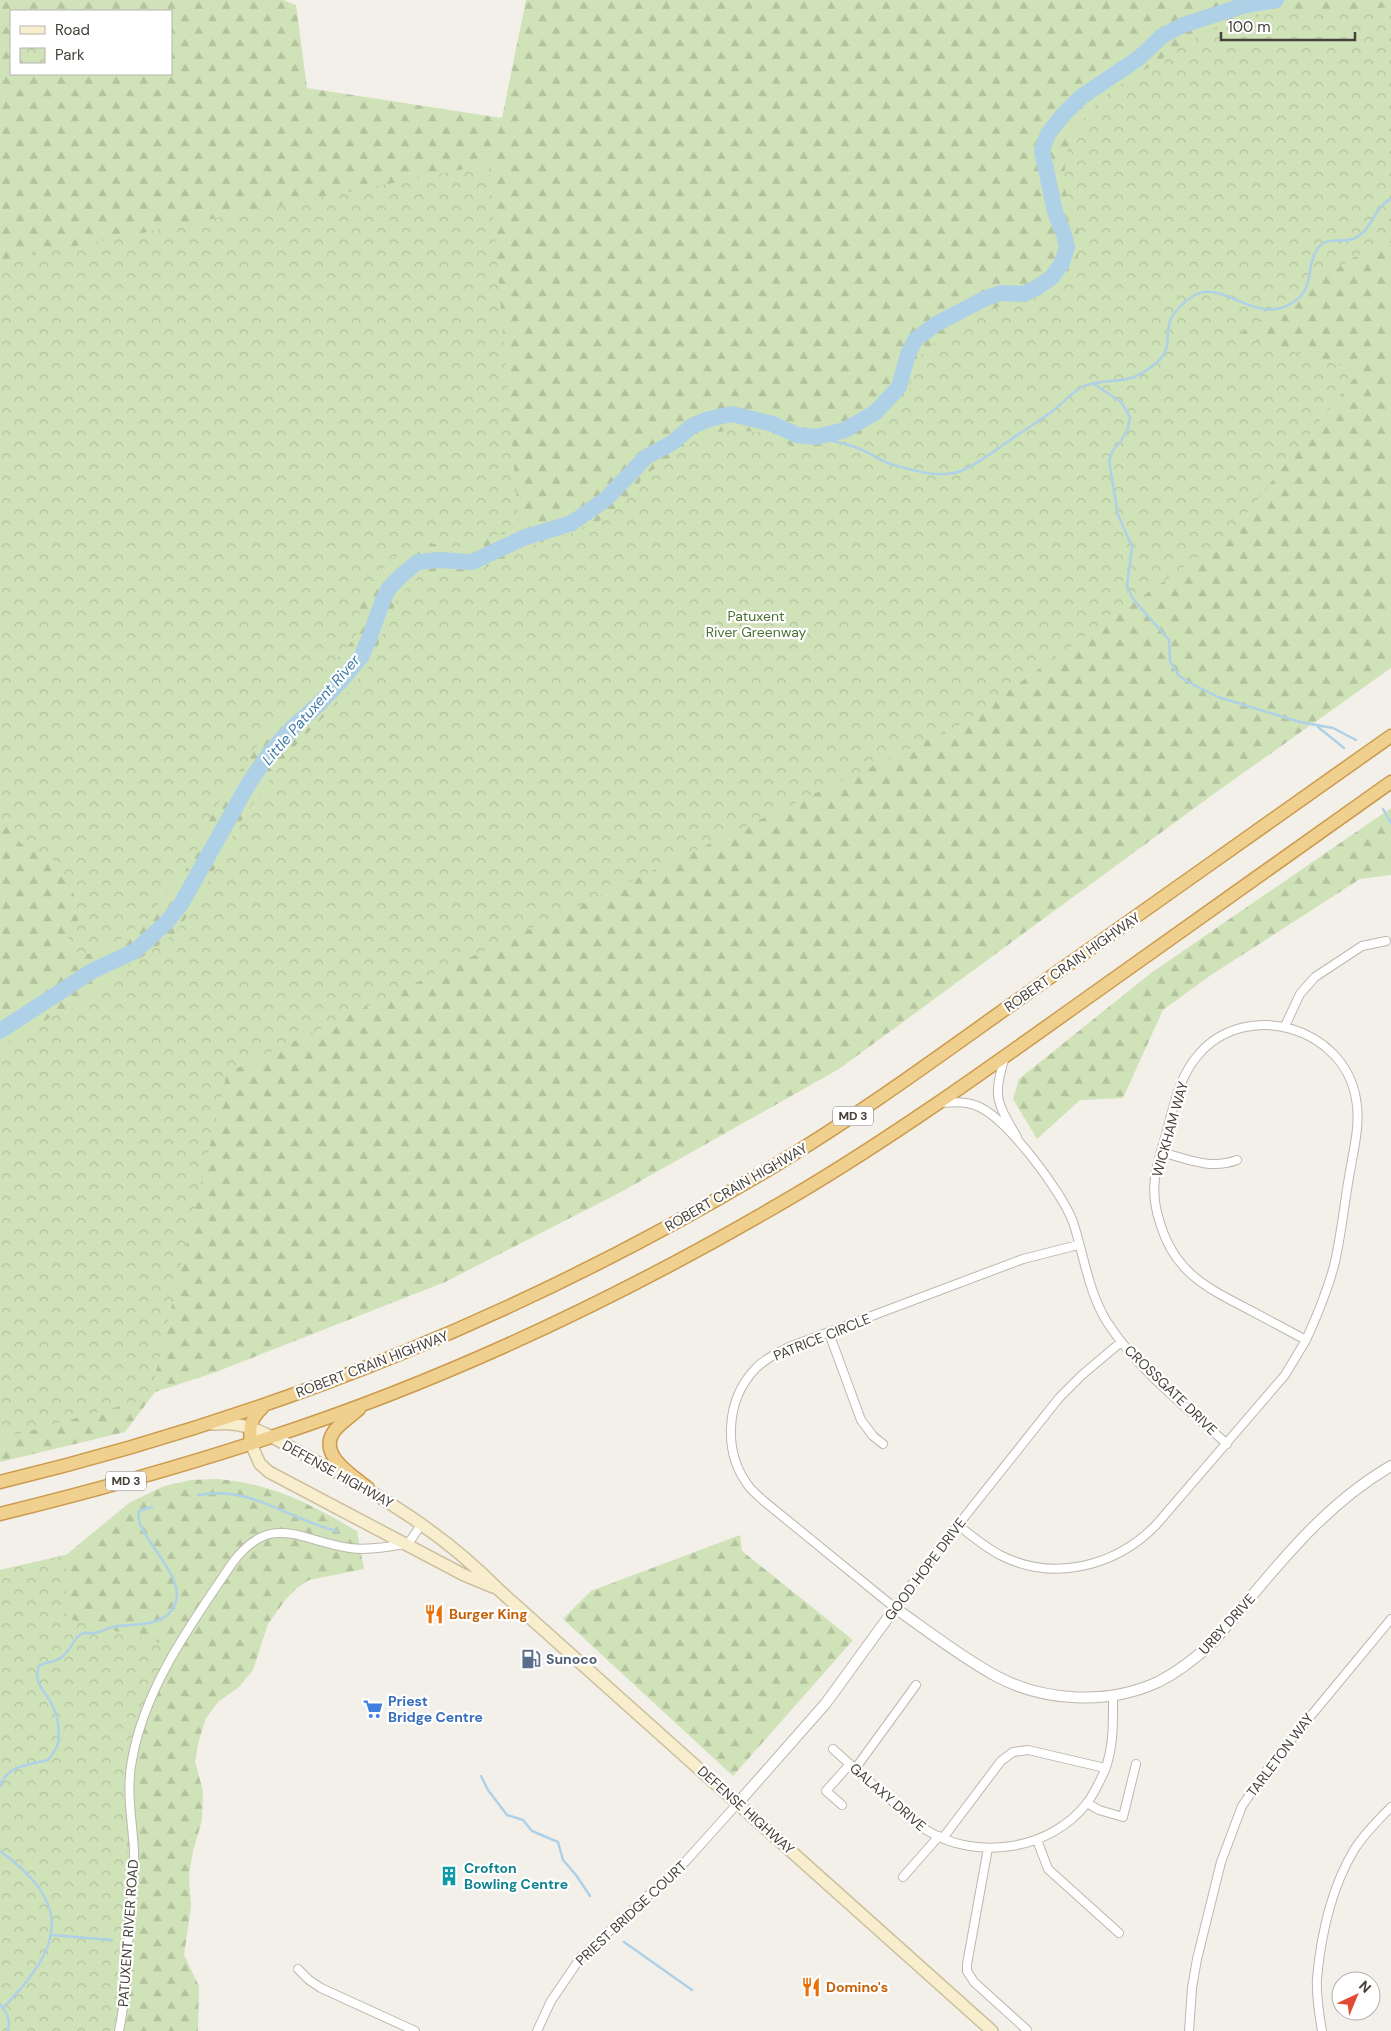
<svg xmlns="http://www.w3.org/2000/svg" width="1391" height="2031" viewBox="0 0 1391 2031" font-family="'DM Sans',sans-serif">
  <style>
    .forest { fill: url(#forest-firs); fill-rule: evenodd }
    .park { fill: url(#park-crowns) }
    .lines { fill: none; stroke-linecap: round; stroke-linejoin: round }
    .stream { stroke: #aed1e8; stroke-width: 2.5 }
    .river { stroke: #aed1e8; stroke-width: 16 }
    .minor-casing { stroke: #bdb7ad; stroke-width: 10 }
    .tertiary-casing { stroke: #bdb7ad; stroke-width: 12 }
    .secondary-casing { stroke: #cdc09f; stroke-width: 14 }
    .trunk-casing { stroke: #cb9a4c; stroke-width: 15 }
    .minor { stroke: #fff; stroke-width: 8 }
    .tertiary { stroke: #fff; stroke-width: 10 }
    .secondary { stroke: #f8eece; stroke-width: 11 }
    .trunk { stroke: #f0d08f; stroke-width: 12 }
    .labels { text-anchor: middle; stroke-width: 4.5; stroke-linejoin: round; paint-order: stroke }
    .shield { fill: #fff; stroke: #7e7a74; stroke-width: 1 }
    .shield-label { font-size: 12px; font-weight: bold; fill: #464139 }
    .park-label { font-size: 14px; fill: #4b7133; stroke: #fff }
    .street-label { font-size: 14px; fill: #464139; stroke: #fff }
    .food-label { font-size: 14px; font-weight: bold; fill: #c56008; stroke: #fff; text-anchor: start }
    .service-label { font-size: 14px; font-weight: bold; fill: #4e5e75; stroke: #fff; text-anchor: start }
    .shop-label { font-size: 14px; font-weight: bold; fill: #366cbe; stroke: #fff; text-anchor: start }
    .culture-label { font-size: 14px; font-weight: bold; fill: #0d838f; stroke: #fff; text-anchor: start }
    .water-label { font-size: 15px; font-style: italic; fill: #3e7ca6; stroke: #fff }
  </style>
  <defs>
    <pattern id="forest-firs" width="22" height="20" patternUnits="userSpaceOnUse" patternTransform="scale(1.25)"><rect width="22" height="20" fill="#d0e2b8"/><path d="M5 1l3.5 6h-7zM16 11l3.5 6h-7z" fill="#b4c39f"/></pattern>
    <pattern id="park-crowns" width="20" height="18" patternUnits="userSpaceOnUse" patternTransform="scale(1.25)"><rect width="20" height="18" fill="#d0e2b8"/><path d="M2 6a3 3 0 1 1 6 0M12 15a3 3 0 1 1 6 0" fill="none" stroke="#b4c39f"/></pattern>
  </defs>
  <rect width="100%" height="100%" fill="#f3f0ea"/>
  <path class="forest" d="M0 0H283L296 5 307 88 502 118 526 0H1391V668L1215 793 839 1069 621 1192 445 1282 216 1372 155 1392 125 1432 0 1462ZM11 11H171V74H11Z
    M1391 808V875L1360 879 1211 975 1163 1010 1123 1098 1080 1100 1037 1139 1013 1099 1019 1079 1151 973Z
    M217 1479C274 1484 308 1503 357 1531L364 1569 309 1580 297 1588 286 1599 268 1624 253 1670 239 1687 218 1702 206 1718 199 1740 195 1761 203 1791 202 1820 193 1851 189 1876 191 1907 184 1955 199 1986 198 2031H0V1570L66 1555 129 1503 164 1486 191 1480Z
    M740 1535 742 1551 853 1640 733 1776 563 1619 591 1591Z"/>
  <path class="park" d="M1391 6V242L1353 258 1237 336 1360 371 1228 536 961 724 227 1073 150 1398 0 1439V1049L6 1043 30 1027 70 1009 174 934 196 904 240 822 294 747 344 696 370 665 399 595 425 574H465L481 570 533 545 576 532 607 517 629 498 644 476 691 443 713 433 730 430 759 432 801 450 855 438 902 403 910 388 913 371 921 355 937 341 953 329 980 315 1002 305 1032 298 1052 290 1065 282 1076 265 1080 247 1078 226 1067 199 1064 177 1067 151 1076 130 1091 109 1111 91 1191 40 1222 26 1263 15 1340 10 1358 12Z
    M489 164 519 526 469 546 448 547 429 543 415 546 394 558 368 586 360 600 359 624 356 636 334 663 273 722 263 735 248 762 237 774 214 810 200 844 184 873 162 898 149 918 130 933 112 944 89 954 71 951 65 947C66 937 76 930 78 920 80 905 67 872 56 863 52 859 46 854 40 852 36 851 33 851 29 849 17 842 7 829 1 818L0 261Z
    M66 1555V1618L173 1646 160 1668 136 1729 123 1786 129 1873 120 1986 114 2031H0V1570Z"/>
  <g class="lines">
    <path class="stream" d="M1094 384 1121 402 1130 417 1128 428 1121 441 1113 450 1109 461 1118 515 1132 547 1127 586 1133 599 1169 640 1170 661 1179 676 1190 683 1218 697 1300 722 1333 728 1356 740
      M816 437C831 441 847 443 860 449 871 453 880 461 891 464 911 470 940 479 961 471 976 465 990 454 1003 445 1018 434 1035 424 1050 413 1061 405 1070 394 1082 387 1096 380 1112 382 1127 379 1138 377 1148 370 1156 363 1171 350 1166 342 1169 325 1170 314 1186 300 1195 295 1222 279 1256 326 1292 303 1316 289 1305 265 1318 248 1327 236 1342 243 1353 239 1373 231 1373 207 1391 199
      M1318 727 1344 748
      M1383 809 1391 823
      M198 1495C252 1485 289 1520 337 1531
      M481 1776 488 1790 507 1815 523 1820 532 1831 558 1842 563 1860 576 1875 590 1896
      M0 1786C7 1765 30 1765 48 1760 52 1755 57 1749 58 1743 60 1732 58 1715 52 1705 46 1691 32 1683 39 1666 48 1661 59 1662 66 1653 72 1647 75 1635 84 1633 87 1633 91 1633 95 1633 103 1631 110 1627 117 1626 137 1624 166 1627 175 1604 188 1575 132 1534 139 1511L152 1507
      M0 1851C75 1906 62 1947 3 2008
      M51 1935 112 1940
      M624 1942 692 1990
      M0 2004C6 2011 12 2022 7 2031"/>
    <path class="river" d="M0 1031 92 971 135 951 166 923 181 904 249 783 270 752 292 728 319 704 339 683 361 657 369 639 383 600 389 588 403 574 418 562 438 560 472 562 523 538 572 523 606 499 646 457 672 443 692 426 709 419 732 414 773 424 797 435 816 437 845 430 876 412 899 387 908 354 915 340 936 324 986 298 1001 293 1024 294 1038 287 1052 277 1062 263 1067 247 1064 234 1055 212 1042 150 1048 134 1062 116 1081 97 1139 58 1162 36 1183 25 1217 14 1246 5 1276 0"/>
    <defs>
      <path id="minor" d="M1285 1026 1300 994 1315 977 1362 946 1386 941
        M1005 1057C992 1096 997 1103 1017 1137
        M940 1103C952 1102 965 1101 977 1106 1006 1117 1062 1192 1073 1222 1084 1255 1088 1291 1107 1322 1138 1370 1185 1406 1227 1444
        M1161 1152C1187 1159 1210 1170 1237 1160
        M1078 1245 1023 1259 789 1347C777 1353 765 1359 756 1368 725 1400 722 1454 751 1489 755 1493 760 1498 765 1502L895 1608 923 1569 1059 1398 1082 1375 1121 1342
        M829 1333 861 1420 873 1436 883 1444
        M958 1525C972 1536 986 1548 1002 1556 1055 1582 1116 1566 1156 1525L1285 1375 1306 1340C1285 1329 1265 1318 1244 1307 1203 1286 1174 1270 1160 1223 1155 1208 1153 1193 1155 1178 1157 1163 1162 1148 1166 1134 1174 1106 1179 1076 1199 1054 1247 999 1344 1027 1356 1099 1361 1124 1353 1152 1349 1177 1344 1206 1341 1237 1334 1266 1327 1292 1317 1316 1306 1340
        M833 1749C853 1767 873 1785 893 1802 904 1812 915 1824 928 1831 977 1861 1051 1850 1087 1803 1094 1794 1100 1781 1105 1770 1114 1746 1113 1720 1113 1695
        M855 1769 916 1685
        M1087 1803 1099 1810 1123 1817 1136 1764
        M842 1805 826 1791 850 1764
        M943 1838 1001 1761 1013 1752 1028 1750 1105 1768
        M1037 1840 1048 1869 1119 1933
        M988 1848 967 1964V1971L974 1982 1027 2030
        M903 1877 939 1836
        M298 1969 309 1980 321 1988 415 2031
        M119 2031C126 1998 127 1963 129 1929 131 1903 135 1876 134 1850 132 1819 126 1790 132 1760 145 1686 192 1623 233 1562 272 1511 300 1541 350 1548 369 1551 389 1546 408 1544L421 1525
        M537 2031 551 2001 581 1957 686 1861 738 1803
        M1189 2031 1192 1988 1197 1959 1221 1862 1242 1806 1271 1764 1391 1619
        M1322 2031C1319 2014 1316 1996 1317 1978 1321 1935 1332 1887 1354 1850 1364 1834 1378 1820 1391 1807"/>
      <path id="tertiary" d="M738 1803 826 1703 895 1608C928 1631 961 1657 996 1676 1044 1702 1108 1705 1158 1682 1178 1672 1197 1657 1213 1642 1268 1578 1317 1509 1391 1466"/>
      <path id="secondary" d="M212 1424C219 1424 225 1423 232 1424 259 1426 291 1448 315 1461 383 1496 445 1535 499 1590L992 2031
        M251 1444 260 1464 269 1472 464 1575 493 1587"/>
      <path id="trunk" d="M359 1409C351 1416 342 1422 335 1430 316 1454 352 1475 368 1488
        M251 1444C249 1428 250 1419 262 1408
        M0 1482C278 1415 529 1313 774 1166 861 1114 943 1053 1025 995 1147 909 1269 822 1391 736
        M0 1514C90 1492 180 1467 268 1438 452 1378 629 1293 795 1195 891 1138 982 1073 1073 1008 1179 933 1285 858 1391 782"/>
    </defs>
    <use href="#minor" class="minor-casing"/>
    <use href="#tertiary" class="tertiary-casing"/>
    <use href="#secondary" class="secondary-casing"/>
    <use href="#trunk" class="trunk-casing"/>
    <use href="#minor" class="minor"/>
    <use href="#tertiary" class="tertiary"/>
    <use href="#secondary" class="secondary"/>
    <use href="#trunk" class="trunk"/>
  </g>
  <defs>
    <symbol id="restaurant-bare" viewBox="-9 -9 18 18"><path d="M-5-6h1v4h1v-4h1v4h1v-4h1v5L-1.5 .5V6h-2V.5L-5-1ZM5-6V6H3V1.5H1.5Q1.5-4 5-6Z" fill="#e8710a" stroke="#fff" stroke-width="2.5" paint-order="stroke"/></symbol>
    <symbol id="fuel-bare" viewBox="-9 -9 18 18"><path d="M-5.5-6h7V0h2V4h1.3V-2.5L3-4.5l.8-.8L6-3V5H2.5V1h-1V6h-7ZM-4.2-4.7v3.2H.2V-4.7Z" fill="#5c6f8a" stroke="#fff" stroke-width="2.5" paint-order="stroke"/></symbol>
    <symbol id="supermarket-bare" viewBox="-9 -9 18 18"><path d="M-6-5.5h2.5l.6 2H6L4.5 2H-2.5L-4.4-4H-6ZM-1.5 3.2a1.3 1.3 0 1 0 .1 0ZM3 3.2a1.3 1.3 0 1 0 .1 0Z" fill="#3f7fe0" stroke="#fff" stroke-width="2.5" paint-order="stroke"/></symbol>
    <symbol id="building-bare" viewBox="-9 -9 18 18"><path d="M-4-6H4V6H1V3H-1V6H-4ZM-2.5-4.3h1.7v1.8h-1.7ZM.8-4.3h1.7v1.8H.8ZM-2.5-1h1.7V.8h-1.7ZM.8-1h1.7V.8H.8Z" fill="#0f9aa8" stroke="#fff" stroke-width="2.5" paint-order="stroke"/></symbol>
  </defs>
  <g fill-rule="evenodd">
    <use href="#restaurant-bare" x="420" y="1600" width="28" height="28"/>
    <use href="#fuel-bare" x="517" y="1645" width="28" height="28"/>
    <use href="#supermarket-bare" x="359" y="1695" width="28" height="28"/>
    <use href="#building-bare" x="435" y="1862" width="28" height="28"/>
    <use href="#restaurant-bare" x="797" y="1973" width="28" height="28"/>
  </g>
  <g class="labels">
    <g class="shield">
      <rect x="833" y="1106.5" width="40" height="19" rx="4"/>
      <rect x="106" y="1471.5" width="40" height="19" rx="4"/>
    </g>
    <g class="shield-label">
      <text x="853" y="1120">MD 3</text>
      <text x="126" y="1485">MD 3</text>
    </g>
    <g class="park-label">
      <text x="756" y="621">Patuxent<tspan x="756" dy="16">River Greenway</tspan></text>
    </g>
    <g class="street-label">
      <text transform="translate(1072 962) rotate(-35)" y="5">ROBERT CRAIN HIGHWAY</text>
      <text transform="translate(1170 1129) rotate(-74)" y="5">WICKHAM WAY</text>
      <text transform="translate(736 1187) rotate(-30)" y="5">ROBERT CRAIN HIGHWAY</text>
      <text transform="translate(822 1337) rotate(-22)" y="5">PATRICE CIRCLE</text>
      <text transform="translate(372 1364) rotate(-21)" y="5">ROBERT CRAIN HIGHWAY</text>
      <text transform="translate(1171 1390) rotate(44)" y="5">CROSSGATE DRIVE</text>
      <text transform="translate(338 1474) rotate(29)" y="5">DEFENSE HIGHWAY</text>
      <text transform="translate(925 1569) rotate(-53)" y="5">GOOD HOPE DRIVE</text>
      <text transform="translate(1227 1624) rotate(-48)" y="5">URBY DRIVE</text>
      <text transform="translate(1280 1755) rotate(-53)" y="5">TARLETON WAY</text>
      <text transform="translate(888 1797) rotate(41)" y="5">GALAXY DRIVE</text>
      <text transform="translate(746 1810) rotate(42)" y="5">DEFENSE HIGHWAY</text>
      <text transform="translate(631 1913) rotate(-43)" y="5">PRIEST BRIDGE COURT</text>
      <text transform="translate(128 1933) rotate(-86)" y="5">PATUXENT RIVER ROAD</text>
    </g>
    <g class="food-label">
      <text x="449" y="1619">Burger King</text>
      <text x="826" y="1992">Domino's</text>
    </g>
    <g class="service-label">
      <text x="546" y="1664">Sunoco</text>
    </g>
    <g class="shop-label">
      <text x="388" y="1706">Priest<tspan x="388" dy="16">Bridge Centre</tspan></text>
    </g>
    <g class="culture-label">
      <text x="464" y="1873">Crofton<tspan x="464" dy="16">Bowling Centre</tspan></text>
    </g>
    <g class="water-label">
      <text transform="translate(311 710) rotate(-49)" y="5">Little Patuxent River</text>
    </g>
  </g>
  <rect x="10" y="10" width="162" height="65" fill="#ffffff" stroke="#b5b3b0"/>
  <rect x="20" y="26" width="25" height="8" fill="#f8eece" stroke="#b5b3b0"/>
  <text x="55" y="35" font-size="15" fill="#464139">Road</text>
  <rect x="20" y="48" width="25" height="15" fill="url(#park-crowns)" stroke="#b5b3b0"/>
  <text x="55" y="60" font-size="15" fill="#464139">Park</text>
  <g transform="translate(1356 1996) rotate(44)"><circle r="24" fill="#ffffff" stroke="#b5b3b0"/>
  <path d="M0-4L9 19L0 12L-9 19Z" fill="#e14a33"/>
  <text y="-8" font-size="14" font-weight="bold" text-anchor="middle" fill="#464139">N</text>
  </g>
  <path d="M1221 32v8h134v-8" fill="none" stroke="#464139" stroke-width="2.5"/>
  <text x="1228" y="32" font-size="15" fill="#464139" stroke="#ffffff" stroke-width="4" paint-order="stroke">100 m</text>
</svg>
